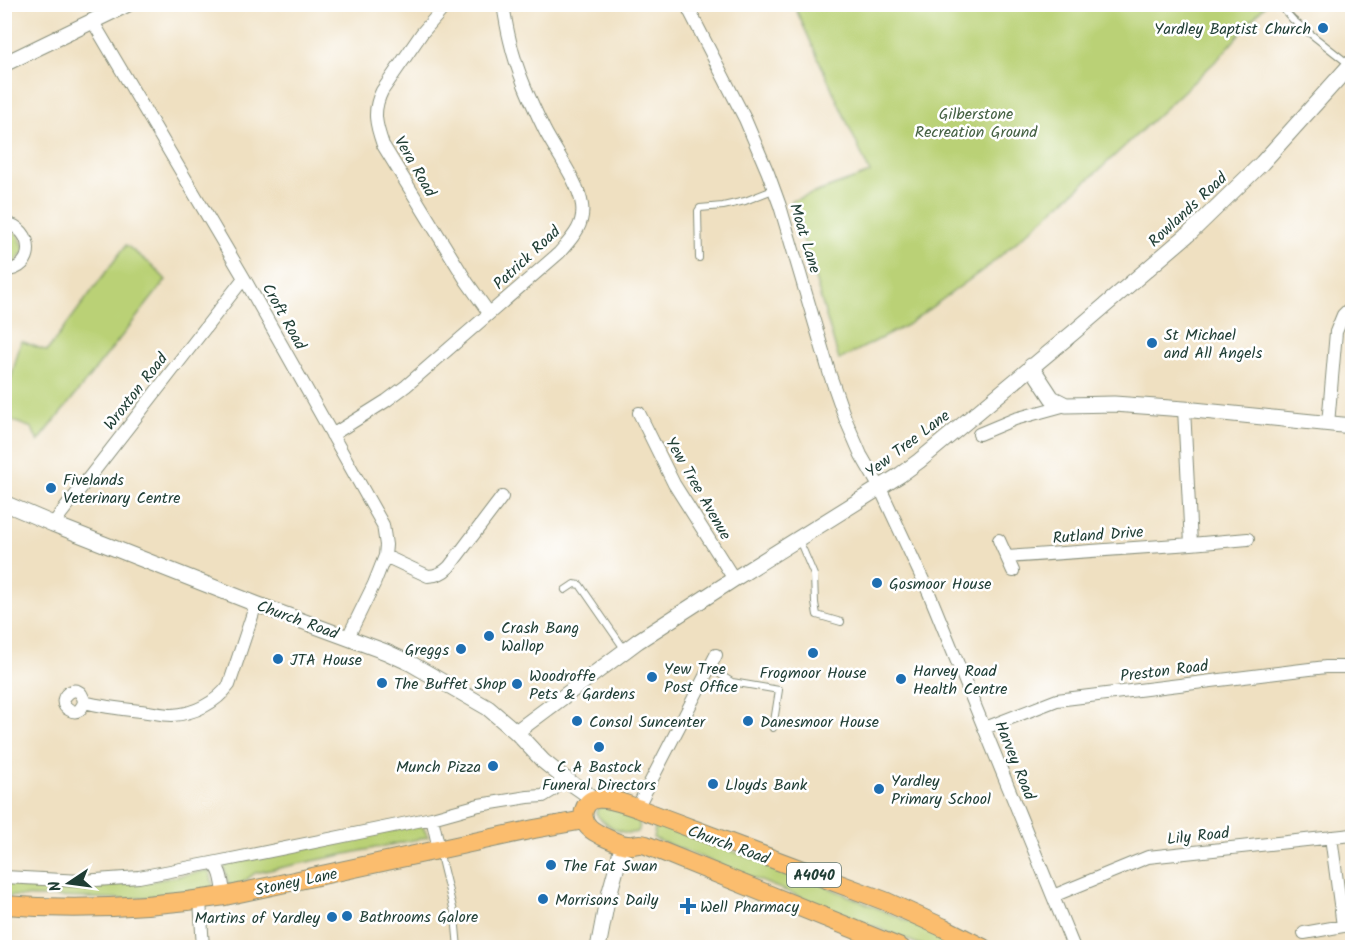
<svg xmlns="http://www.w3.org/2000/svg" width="1357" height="952" viewBox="0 0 1357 952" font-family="Kalam,sans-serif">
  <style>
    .green { fill: #bad176; stroke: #6c8755; stroke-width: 1.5 }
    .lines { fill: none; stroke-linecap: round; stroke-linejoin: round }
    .service-casing { stroke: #878e7a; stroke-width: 8 }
    .minor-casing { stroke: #878e7a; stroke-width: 14 }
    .tertiary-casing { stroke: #878e7a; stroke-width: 17 }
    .primary-casing { stroke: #878e7a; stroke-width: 20 }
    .service { stroke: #fff; stroke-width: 6 }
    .minor { stroke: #fff; stroke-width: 12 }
    .tertiary { stroke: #fff; stroke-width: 15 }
    .primary { stroke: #fbbd6e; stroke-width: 18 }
    .poi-dot { fill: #1f6fb2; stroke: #fff; stroke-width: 2 }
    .labels { text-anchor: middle; stroke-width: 5; stroke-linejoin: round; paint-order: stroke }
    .shield { fill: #fff; stroke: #627771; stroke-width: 1.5 }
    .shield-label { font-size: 15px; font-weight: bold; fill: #1f3d34 }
    .poi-label { font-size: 16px; fill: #1f3d34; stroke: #fff; text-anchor: start }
    .park-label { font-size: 16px; fill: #466244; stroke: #fff }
    .street-label { font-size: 16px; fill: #1f3d34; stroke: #fff }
  </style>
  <rect width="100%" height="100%" fill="#fff"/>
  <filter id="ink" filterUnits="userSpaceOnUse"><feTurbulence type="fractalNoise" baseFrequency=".0167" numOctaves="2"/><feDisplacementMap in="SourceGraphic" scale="12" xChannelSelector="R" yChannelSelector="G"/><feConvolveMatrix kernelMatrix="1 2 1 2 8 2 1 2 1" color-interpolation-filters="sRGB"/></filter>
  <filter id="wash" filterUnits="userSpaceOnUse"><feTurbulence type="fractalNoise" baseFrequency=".008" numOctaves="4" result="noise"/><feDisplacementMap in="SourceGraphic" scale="24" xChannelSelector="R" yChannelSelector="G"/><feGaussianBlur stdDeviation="1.35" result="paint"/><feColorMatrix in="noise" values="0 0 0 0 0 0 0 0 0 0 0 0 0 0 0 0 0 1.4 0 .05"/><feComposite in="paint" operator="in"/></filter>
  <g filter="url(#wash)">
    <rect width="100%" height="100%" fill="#efe0c1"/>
    <path class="green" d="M794 5H1265L1219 58 1098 171 991 264 907 325 839 360 792 201 870 173Z
      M5 228 18 234 25 250C19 257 14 265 5 265Z
      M126 245 153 266 166 280 38 442 32 428 5 418V401L21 341 47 351Z
      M602 806C615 810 647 813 638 832 633 833 628 834 623 832 615 830 599 821 596 813L598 808Z
      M657 823 818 883 950 939 967 947 927 948 923 946 653 838 655 828Z
      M418 825 423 827 428 837 255 873 241 884 229 886 224 867 228 863Z
      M204 871H210L214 889 130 899 5 896V882L55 886 147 882Z"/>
  </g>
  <g filter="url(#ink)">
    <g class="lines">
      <defs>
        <path id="service" d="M1284 10 1293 20 1350 65
          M699 258 698 211 700 208 723 206 745 201 773 190
          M799 540 814 575 815 603 817 615 841 622
          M565 590 574 584 580 585 625 650
          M710 668 732 682 779 690 773 728
          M439 851 455 916 458 948"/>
        <path id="minor" d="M447 4 422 33 382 91C372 111 376 125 383 145L467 282 489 313
          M686 4 745 119 768 173 780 206 830 375 845 418 861 455 880 488 929 593 1074 948
          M93 22 244 278 383 525 386 545 385 556 374 584 348 637
          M4 223C35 227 37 271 4 270
          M639 413 674 484 734 579
          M1328 424 1336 332 1343 315 1352 306
          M979 434 1015 419 1066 405
          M332 435 386 401 406 386 559 253C571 239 585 226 582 205 579 183 556 152 545 131 531 102 517 72 510 41 507 29 505 17 503 4
          M53 524 244 278
          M999 540 1013 571
          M1191 544 1248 539
          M385 556 428 576C437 576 443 573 449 567L502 497
          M1007 557 1191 544 1184 409
          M84 702C80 676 51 701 70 710 77 714 82 709 84 702 103 707 121 709 140 711 151 712 162 715 172 715 194 714 216 703 229 685L256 604
          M985 728 1057 700 1326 667H1352
          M637 808 716 655
          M432 818 479 805 528 797 543 796 553 790 564 778
          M212 863C223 869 222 886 225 896
          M4 877 82 881 139 877 212 863 432 818 439 849
          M1053 896 1148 857 1352 835
          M200 900 203 948
          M1304 933 1343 926 1331 837"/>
        <path id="tertiary" d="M4 64 128 4
          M1031 366 1052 398 1066 405 1114 404 1184 409 1352 426
          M4 503 53 524 256 604 386 652 410 663 488 708 516 732 543 761 564 778 594 799
          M516 732 638 641 734 579 900 475 919 461 1074 332 1192 231 1262 163 1352 63
          M598 948 606 906 623 844"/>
        <path id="primary" d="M4 905C78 911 152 907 225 896L534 829 584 820
          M901 948 646 845C637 842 636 846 628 845 620 845 609 839 602 836 597 833 590 830 587 825 580 816 584 801 596 799 609 797 624 804 637 808L885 901 942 927 983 948"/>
      </defs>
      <use href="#service" class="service-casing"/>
      <use href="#minor" class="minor-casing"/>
      <use href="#tertiary" class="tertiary-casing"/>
      <use href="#primary" class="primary-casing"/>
      <use href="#service" class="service"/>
      <use href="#minor" class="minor"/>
      <use href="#tertiary" class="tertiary"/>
      <use href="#primary" class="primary"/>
    </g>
  </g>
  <g class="poi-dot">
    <circle cx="1323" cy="28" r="6"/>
    <circle cx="1152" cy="343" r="6"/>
    <circle cx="51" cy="488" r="6"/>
    <circle cx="877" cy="583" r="6"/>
    <circle cx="489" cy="636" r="6"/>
    <circle cx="461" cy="649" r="6"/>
    <circle cx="813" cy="653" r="6"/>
    <circle cx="278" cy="659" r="6"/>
    <circle cx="652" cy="677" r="6"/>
    <circle cx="901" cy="679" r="6"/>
    <circle cx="382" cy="683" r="6"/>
    <circle cx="517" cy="684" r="6"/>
    <circle cx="577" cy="721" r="6"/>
    <circle cx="748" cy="721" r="6"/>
    <circle cx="599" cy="747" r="6"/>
    <circle cx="493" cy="766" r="6"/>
    <circle cx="713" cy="784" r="6"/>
    <circle cx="879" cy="789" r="6"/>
    <circle cx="551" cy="865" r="6"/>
    <circle cx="543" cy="899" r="6"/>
    <path d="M685 897h6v6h6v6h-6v6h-6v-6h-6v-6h6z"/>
    <circle cx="347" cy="916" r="6"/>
    <circle cx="332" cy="917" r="6"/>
  </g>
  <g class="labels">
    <rect class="shield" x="787" y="863" width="54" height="24" rx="4.5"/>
    <g class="shield-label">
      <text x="814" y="880">A4040</text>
    </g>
    <g class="poi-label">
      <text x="1311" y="34" text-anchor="end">Yardley Baptist Church</text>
      <text x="1164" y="340">St Michael<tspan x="1164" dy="18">and All Angels</tspan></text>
      <text x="63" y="485">Fivelands<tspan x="63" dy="18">Veterinary Centre</tspan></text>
      <text x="889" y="589">Gosmoor House</text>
      <text x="501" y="633">Crash Bang<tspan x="501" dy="18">Wallop</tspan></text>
      <text x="449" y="655" text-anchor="end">Greggs</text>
      <text x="290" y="665">JTA House</text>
      <text x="664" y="674">Yew Tree<tspan x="664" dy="18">Post Office</tspan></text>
      <text x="913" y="676">Harvey Road<tspan x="913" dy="18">Health Centre</tspan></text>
      <text x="813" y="678" text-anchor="middle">Frogmoor House</text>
      <text x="529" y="681">Woodroffe<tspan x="529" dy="18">Pets &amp; Gardens</tspan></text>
      <text x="394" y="689">The Buffet Shop</text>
      <text x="589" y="727">Consol Suncenter</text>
      <text x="760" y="727">Danesmoor House</text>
      <text x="481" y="772" text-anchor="end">Munch Pizza</text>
      <text x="599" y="772" text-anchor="middle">C A Bastock<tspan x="599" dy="18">Funeral Directors</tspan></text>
      <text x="891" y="786">Yardley<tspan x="891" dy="18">Primary School</tspan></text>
      <text x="725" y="790">Lloyds Bank</text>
      <text x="563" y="871">The Fat Swan</text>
      <text x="555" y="905">Morrisons Daily</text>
      <text x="700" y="912">Well Pharmacy</text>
      <text x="359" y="922">Bathrooms Galore</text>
      <text x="320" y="923" text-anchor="end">Martins of Yardley</text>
    </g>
    <g class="park-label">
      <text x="976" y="119">Gilberstone<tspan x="976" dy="18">Recreation Ground</tspan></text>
    </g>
    <g class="street-label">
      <text transform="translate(416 166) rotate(60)" y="6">Vera Road</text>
      <text transform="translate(1187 209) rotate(-43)" y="6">Rowlands Road</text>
      <text transform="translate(806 238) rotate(73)" y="6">Moat Lane</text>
      <text transform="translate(526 257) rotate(-43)" y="6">Patrick Road</text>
      <text transform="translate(285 316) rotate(61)" y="6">Croft Road</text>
      <text transform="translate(135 391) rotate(-52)" y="6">Wroxton Road</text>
      <text transform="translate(907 443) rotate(-37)" y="6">Yew Tree Lane</text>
      <text transform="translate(699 488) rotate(60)" y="6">Yew Tree Avenue</text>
      <text transform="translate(1098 534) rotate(-4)" y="6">Rutland Drive</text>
      <text transform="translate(298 619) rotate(20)" y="6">Church Road</text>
      <text transform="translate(1164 670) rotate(-7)" y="6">Preston Road</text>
      <text transform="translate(1016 760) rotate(68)" y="6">Harvey Road</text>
      <text transform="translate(1198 835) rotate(-6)" y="6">Lily Road</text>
      <text transform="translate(729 844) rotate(20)" y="6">Church Road</text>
      <text transform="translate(296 881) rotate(-12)" y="6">Stoney Lane</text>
    </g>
  </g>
  <rect width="1357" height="952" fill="none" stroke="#fff" stroke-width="24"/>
  <g transform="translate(69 883) rotate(257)" stroke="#ffffff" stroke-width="4.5" paint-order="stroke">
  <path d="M0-4.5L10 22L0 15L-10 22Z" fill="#1f3d34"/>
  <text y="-9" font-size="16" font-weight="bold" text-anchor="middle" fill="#1f3d34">N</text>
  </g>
</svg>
